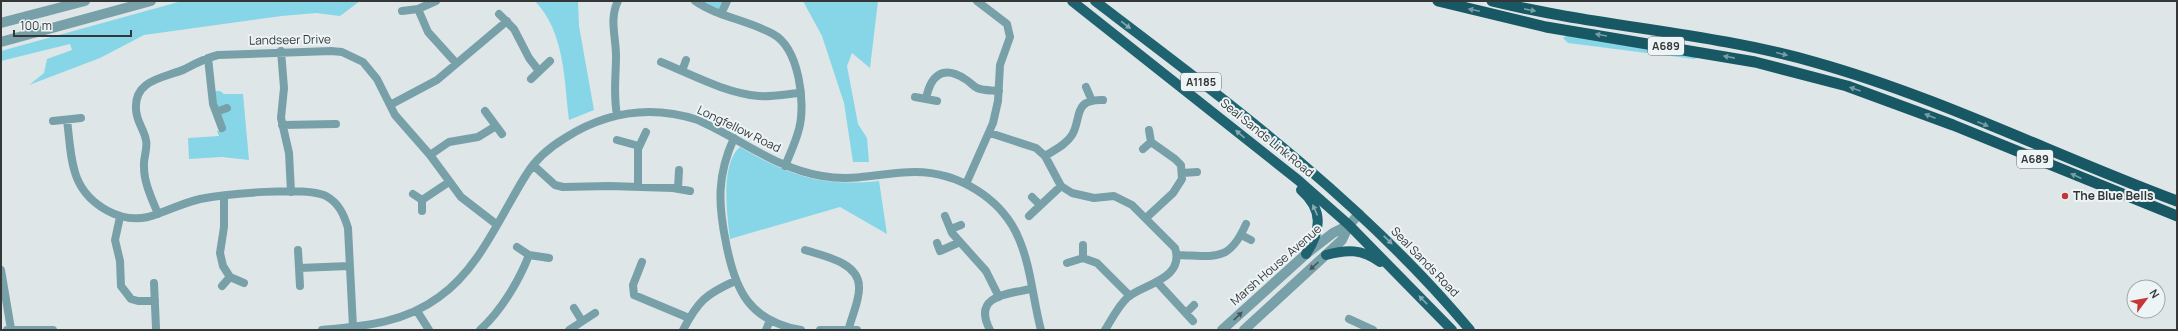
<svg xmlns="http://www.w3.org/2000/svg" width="2178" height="331" viewBox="0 0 2178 331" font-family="Manrope,sans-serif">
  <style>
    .green { fill: #86d6e8 }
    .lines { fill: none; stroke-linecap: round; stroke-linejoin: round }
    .minor { stroke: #78a0a9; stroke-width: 8 }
    .tertiary { stroke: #78a0a9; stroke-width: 10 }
    .primary { stroke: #206370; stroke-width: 10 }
    .trunk { stroke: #185864; stroke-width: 11 }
    .oneway { fill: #779ea5 }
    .oneway2 { fill: #86acb2 }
    .oneway3 { fill: #48565a }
    .poi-dot { fill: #c53637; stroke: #ecf4f5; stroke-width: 1.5 }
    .labels { text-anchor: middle; stroke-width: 4; stroke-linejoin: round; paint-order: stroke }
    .shield { fill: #ecf4f5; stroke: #6b7071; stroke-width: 1 }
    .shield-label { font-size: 11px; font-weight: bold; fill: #343738 }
    .street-label { font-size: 12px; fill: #343738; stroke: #ecf4f5 }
    .poi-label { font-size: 12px; font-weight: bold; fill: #343738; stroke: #ecf4f5; text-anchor: start }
  </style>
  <rect width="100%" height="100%" fill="#dfe6e8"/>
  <path class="green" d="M182 1H360L340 16 316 13 282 16 144 35 100 58 29 85 44 73 47 59 72 50 70 44 1 61V51Z
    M535 1H578L579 26 594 110 569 120C564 79 565 33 535 1Z
    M699 1H724L719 9Z
    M803 1H878L870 68 852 53 847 66 858 124 867 138 869 162H853L844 103 822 36Z
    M1568 35 1698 56V58L1694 59 1568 43 1563 38Z
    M213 91H220L224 94H243L249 160 222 157 189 159 188 138 219 136 217 131 224 129Z
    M740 147C790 176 822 187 879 181L887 234 840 207 730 239C727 215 720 164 740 147Z"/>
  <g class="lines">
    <path class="minor" d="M695 1C718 17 748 20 773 34 799 48 806 103 799 129 796 141 790 154 785 166
      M418 9 428 32 456 63
      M402 11 418 9 436 1
      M499 14 514 29 529 58 539 71
      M721 14 727 1
      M281 51 284 88 281 118 289 153 291 192
      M208 58 213 104 222 128
      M661 62C693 75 725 93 759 96 772 97 786 94 799 93
      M682 71 686 60
      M531 79 550 61
      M1086 87 1092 101
      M915 97 937 101
      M926 99C930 77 942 64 965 79 969 81 973 86 977 88 984 91 992 90 999 91
      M390 105 437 80 507 21
      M485 111 502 134
      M216 112 227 108
      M617 115C613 93 616 78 616 56 616 37 609 19 618 1
      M67 120C72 158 69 190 108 211 121 218 134 220 148 217 166 212 182 203 200 199 224 194 307 186 326 196 339 203 344 215 348 228L353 327
      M53 121 81 118
      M282 125 336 124
      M990 133 1036 148 1045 156 1061 186 1072 193 1094 198 1114 196 1132 205 1175 248C1185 279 1144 284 1128 297 1118 306 1112 319 1105 330
      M734 138C717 175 718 204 726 243 735 290 749 321 801 330
      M617 140 639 146
      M1143 149 1151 142 1149 130
      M430 155 449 142 478 137 496 126
      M1045 156C1054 150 1066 145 1072 135 1082 119 1072 99 1103 100
      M533 165 555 185 563 187 609 186 673 188 690 191
      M1183 173 1197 172
      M966 184 993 123 998 101 1000 65 1010 37 1007 24 977 1
      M638 187V149L646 132
      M678 189 679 170
      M413 194 422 200V211
      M224 196V227L220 253 223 266 230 277 244 283
      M1032 197 1039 204
      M422 200 449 182
      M158 214C152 199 144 183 144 167 143 158 148 149 146 140 144 129 136 121 136 109 134 79 165 78 185 69 196 63 206 58 218 55L331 51 342 52 363 62 377 79 395 115 430 155 461 197 496 224
      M945 216 952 233 986 271 999 297
      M1029 216 1061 186
      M120 217 115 240 120 261 121 286 131 299 138 301H155
      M1146 218 1173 193 1182 179 1181 165 1175 159 1151 142
      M951 229 961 225
      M1241 235 1251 240
      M937 243 940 251 960 242
      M1083 245V258
      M517 247 529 255 549 258
      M298 250 300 286
      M805 250C823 256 858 262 859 286 860 300 852 315 849 328
      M1177 255C1215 256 1229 263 1246 224
      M642 262 633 285 634 295 689 318
      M1067 263 1083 258 1097 263 1130 296
      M299 268 349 266
      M1 270 11 329
      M154 283 156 328
      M1158 283 1193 321
      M222 286 230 277
      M574 308 582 321
      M417 311 429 330
      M1186 313 1194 305
      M1349 319 1373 330
      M7 330H53
      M322 330C364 326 404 323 439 297 480 268 500 216 526 175 535 160 550 147 565 138 606 112 651 105 698 120 739 138 777 169 822 176 857 182 882 172 915 172 958 172 1002 198 1019 239 1031 267 1033 300 1041 330
      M480 330C501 311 519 281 529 255
      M569 330 595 313
      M683 330C698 301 706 294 735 281
      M766 330 770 320
      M820 330H857
      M990 330C972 296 1006 294 1031 289"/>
    <path class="tertiary" d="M1 23 85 1
      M1 42 151 1
      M1222 330 1306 254 1333 233 1349 225
      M1244 330 1342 240 1349 225 1359 214"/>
    <path class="primary" d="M1072 1 1298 180 1349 225 1452 330
      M1095 1C1228 102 1362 201 1470 330
      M1301 190C1324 210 1321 231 1306 254
      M1326 255C1347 249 1362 249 1380 262"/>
    <path class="trunk" d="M1438 1 1546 27 1755 62 1847 86 1953 125 2177 216
      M1492 1C1598 27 1709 32 1814 62 1939 97 2056 156 2177 201"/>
  </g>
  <defs><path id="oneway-solid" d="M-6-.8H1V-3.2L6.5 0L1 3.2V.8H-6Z"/></defs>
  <g class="oneway">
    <use href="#oneway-solid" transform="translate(1474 10) rotate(-168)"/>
    <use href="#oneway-solid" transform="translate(1530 10) rotate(11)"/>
    <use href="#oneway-solid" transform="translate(1601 35) rotate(-170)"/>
    <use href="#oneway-solid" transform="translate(1782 54) rotate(14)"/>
    <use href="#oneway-solid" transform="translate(1729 57) rotate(-169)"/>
    <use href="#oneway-solid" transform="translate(1855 89) rotate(-161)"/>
    <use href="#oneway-solid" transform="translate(1930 116) rotate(-159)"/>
    <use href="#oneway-solid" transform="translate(1983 124) rotate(22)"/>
    <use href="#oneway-solid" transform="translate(2076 176) rotate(-156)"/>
  </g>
  <g class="oneway2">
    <use href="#oneway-solid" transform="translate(1126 25) rotate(37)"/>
    <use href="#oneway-solid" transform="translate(1240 134) rotate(-140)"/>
    <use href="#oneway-solid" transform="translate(1315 210) rotate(-114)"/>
    <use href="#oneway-solid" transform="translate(1388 240) rotate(44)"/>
    <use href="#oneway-solid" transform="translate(1423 300) rotate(-134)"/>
  </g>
  <g class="oneway3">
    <use href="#oneway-solid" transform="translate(1314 266) rotate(138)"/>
    <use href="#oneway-solid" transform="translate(1238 316) rotate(-43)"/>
  </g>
  <circle class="poi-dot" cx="2065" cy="196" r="4"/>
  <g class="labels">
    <g class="shield">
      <rect x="1648" y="37" width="36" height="18" rx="3"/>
      <rect x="1181" y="73" width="40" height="18" rx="3"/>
      <rect x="2017" y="150" width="36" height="18" rx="3"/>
    </g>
    <g class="shield-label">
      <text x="1666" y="50">A689</text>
      <text x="1201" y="86">A1185</text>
      <text x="2035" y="163">A689</text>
    </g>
    <g class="street-label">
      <text transform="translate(290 40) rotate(-1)" y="4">Landseer Drive</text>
      <text transform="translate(739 129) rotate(26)" y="4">Longfellow Road</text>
      <text transform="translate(1267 138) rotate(39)" y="4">Seal Sands Link Road</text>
      <text transform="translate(1425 262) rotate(46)" y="4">Seal Sands Road</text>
      <text transform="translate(1276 265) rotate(-41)" y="4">Marsh House Avenue</text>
    </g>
    <g class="poi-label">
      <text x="2073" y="200">The Blue Bells</text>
    </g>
  </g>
  <rect width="2178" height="331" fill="none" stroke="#343738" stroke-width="4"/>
  <g transform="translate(2146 299) rotate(58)"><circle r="19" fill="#ecf4f5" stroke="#a2a8a9"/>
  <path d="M0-3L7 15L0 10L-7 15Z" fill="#c53637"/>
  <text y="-6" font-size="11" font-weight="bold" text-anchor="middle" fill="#343738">N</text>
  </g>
  <path d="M14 30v6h117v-6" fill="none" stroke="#343738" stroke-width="2"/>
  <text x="20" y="30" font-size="12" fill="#343738" stroke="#ecf4f5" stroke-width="3" paint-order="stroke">100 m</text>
</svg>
